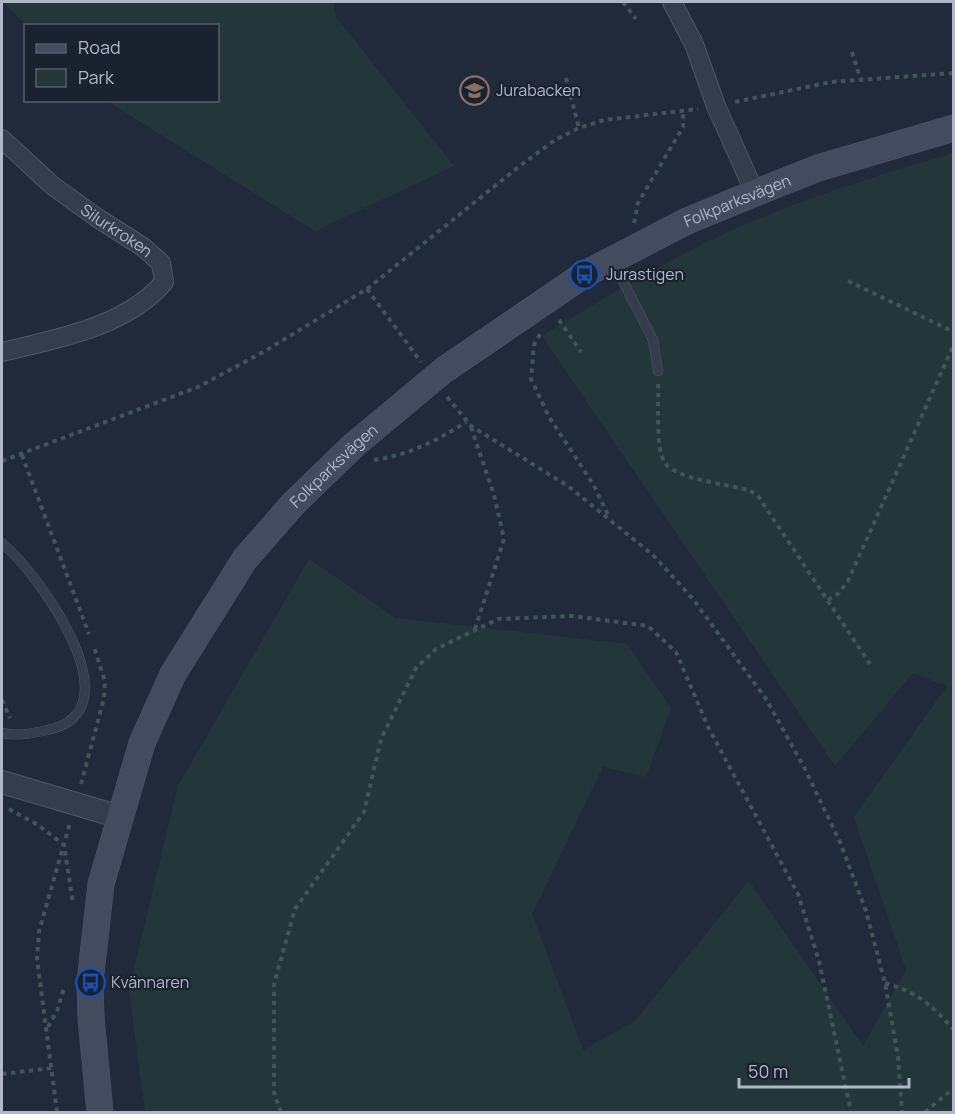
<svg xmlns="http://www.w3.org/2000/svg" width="955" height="1114" font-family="Manrope,sans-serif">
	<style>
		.green { fill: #23373b }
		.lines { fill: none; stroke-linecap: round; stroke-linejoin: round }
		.service-casing { stroke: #505765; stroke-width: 10 }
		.minor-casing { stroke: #505765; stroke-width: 20 }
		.tertiary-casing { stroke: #505765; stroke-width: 24 }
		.secondary-casing { stroke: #505765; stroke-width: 27 }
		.path { stroke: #415459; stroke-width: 4; stroke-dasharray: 4.5 4.5; stroke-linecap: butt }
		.service { stroke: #353c4b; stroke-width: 9 }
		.minor { stroke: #353c4b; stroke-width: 18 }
		.tertiary { stroke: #353c4b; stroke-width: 22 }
		.secondary { stroke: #434b5e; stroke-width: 26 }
		.labels { text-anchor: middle; stroke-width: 4.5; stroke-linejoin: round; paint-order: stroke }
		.poi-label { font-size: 16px; fill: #b0b7c7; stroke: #1a222f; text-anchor: start }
		.street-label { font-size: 16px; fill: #b0b7c7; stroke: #1a222f }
	</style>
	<rect width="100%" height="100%" fill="#212a3a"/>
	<path class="green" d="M4 2H334L336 17 454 166 315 231 107 101 218 100V26L26 25Z
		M953 153V1112H145L129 989 178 786 309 559 396 618 627 644 671 708 646 777 603 767 532 914 583 1050 635 1021 749 881 863 1046 906 970 854 817 947 686 913 673 835 766 542 336C592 306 641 276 693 249 775 207 865 179 953 153Z"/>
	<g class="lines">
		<defs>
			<path id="service" d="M613 262 653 340 658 371
				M2 543C39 574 139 712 47 730 30 734 18 736 2 733"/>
			<g id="minor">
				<path d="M672 2 694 44 716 106 755 193"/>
				<path id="s1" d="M2 139 53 186 96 217 143 247 161 263 164 282C126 327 56 339 2 352"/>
			</g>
			<path id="tertiary" d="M2 782 120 817"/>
			<g id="secondary">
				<path id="s2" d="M100 1112 91 1018 90 982 101 884 142 743 173 674 245 559 293 504 354 445 444 370 585 274 687 221 755 193 818 168 954 128"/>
			</g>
		</defs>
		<use href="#service" class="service-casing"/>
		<use href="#minor" class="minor-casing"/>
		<use href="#tertiary" class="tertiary-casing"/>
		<use href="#secondary" class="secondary-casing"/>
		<path class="path" d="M623 2 636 19
			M852 52 861 81
			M566 78 579 128
			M735 102 831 82 954 73
			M634 223 638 203 683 127V111
			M848 281 954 332
			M367 289 421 362
			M559 320 581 352
			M540 334 534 345 531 379 549 417 593 484 609 517
			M658 384C659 402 655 449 665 463 676 479 729 485 749 490L758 496 870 664
			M447 397 471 426 568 486 653 555 693 599 766 699 805 769 840 842 866 911 885 983 898 1057 902 1112
			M471 427 494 495 504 539 475 629
			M22 455 89 634
			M374 460C408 455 437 441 466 422
			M2 461 198 387 265 351 367 289 521 165 555 140 579 128 604 120 698 109
			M828 600 839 593 848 581 954 344
			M2 700 10 718
			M81 784 104 698 105 682 94 647
			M9 809 38 825 64 845 73 903
			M885 983C919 993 930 1004 954 1030
			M48 1027 57 1011 64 988
			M2 1074 52 1068
			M57 1112 37 959 39 931 70 823
			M281 1112 274 1093V984L295 909 364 812 381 739 416 668 436 649 498 619 572 616 648 626 676 652 708 727 798 894 819 961 851 1112
			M925 1112 954 1088"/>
		<use href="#service" class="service"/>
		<use href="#minor" class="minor"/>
		<use href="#tertiary" class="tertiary"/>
		<use href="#secondary" class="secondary"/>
	</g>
	<defs>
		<symbol id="school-ring" viewBox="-11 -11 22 22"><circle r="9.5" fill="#1a222f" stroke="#8d6e63" stroke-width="1.5"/><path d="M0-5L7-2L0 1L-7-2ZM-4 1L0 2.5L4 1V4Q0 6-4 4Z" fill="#8d6e63"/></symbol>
		<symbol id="bus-ring" viewBox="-11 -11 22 22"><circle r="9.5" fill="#1a222f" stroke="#1a4fb4" stroke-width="1.5"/><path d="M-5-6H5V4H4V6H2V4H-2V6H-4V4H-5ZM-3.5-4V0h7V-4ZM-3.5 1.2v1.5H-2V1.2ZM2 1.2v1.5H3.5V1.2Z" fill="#1a4fb4"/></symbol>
	</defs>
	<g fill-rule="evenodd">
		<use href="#school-ring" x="458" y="74" width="33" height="33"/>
		<use href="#bus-ring" x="568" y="258" width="33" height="33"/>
		<use href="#bus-ring" x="74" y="966" width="33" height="33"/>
	</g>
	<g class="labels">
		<g class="poi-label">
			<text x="496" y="96">Jurabacken</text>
			<text x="606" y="280">Jurastigen</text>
			<text x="111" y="988">Kvännaren</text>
		</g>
		<g class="street-label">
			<text dy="6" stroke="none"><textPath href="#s2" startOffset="1202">Folkparksvägen</textPath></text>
			<text dy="6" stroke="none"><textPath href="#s1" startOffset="147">Silurkroken</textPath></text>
			<text dy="6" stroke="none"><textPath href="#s2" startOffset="716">Folkparksvägen</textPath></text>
		</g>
	</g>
	<rect width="955" height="1114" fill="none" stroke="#b0b7c7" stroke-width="6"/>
	<rect x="24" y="24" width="195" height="78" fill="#1a222f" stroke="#565e6c" stroke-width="1.5"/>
	<rect x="36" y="44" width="30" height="9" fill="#434b5e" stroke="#565e6c" stroke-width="1.5"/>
	<text x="78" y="54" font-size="18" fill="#b0b7c7">Road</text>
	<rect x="36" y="69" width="30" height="18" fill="#23373b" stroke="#565e6c" stroke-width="1.5"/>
	<text x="78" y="84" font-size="18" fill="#b0b7c7">Park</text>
	<path d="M739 1078v9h170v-9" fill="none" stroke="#b0b7c7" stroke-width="3"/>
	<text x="748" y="1078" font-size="18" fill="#b0b7c7" stroke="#1a222f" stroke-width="4.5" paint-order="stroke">50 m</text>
</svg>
